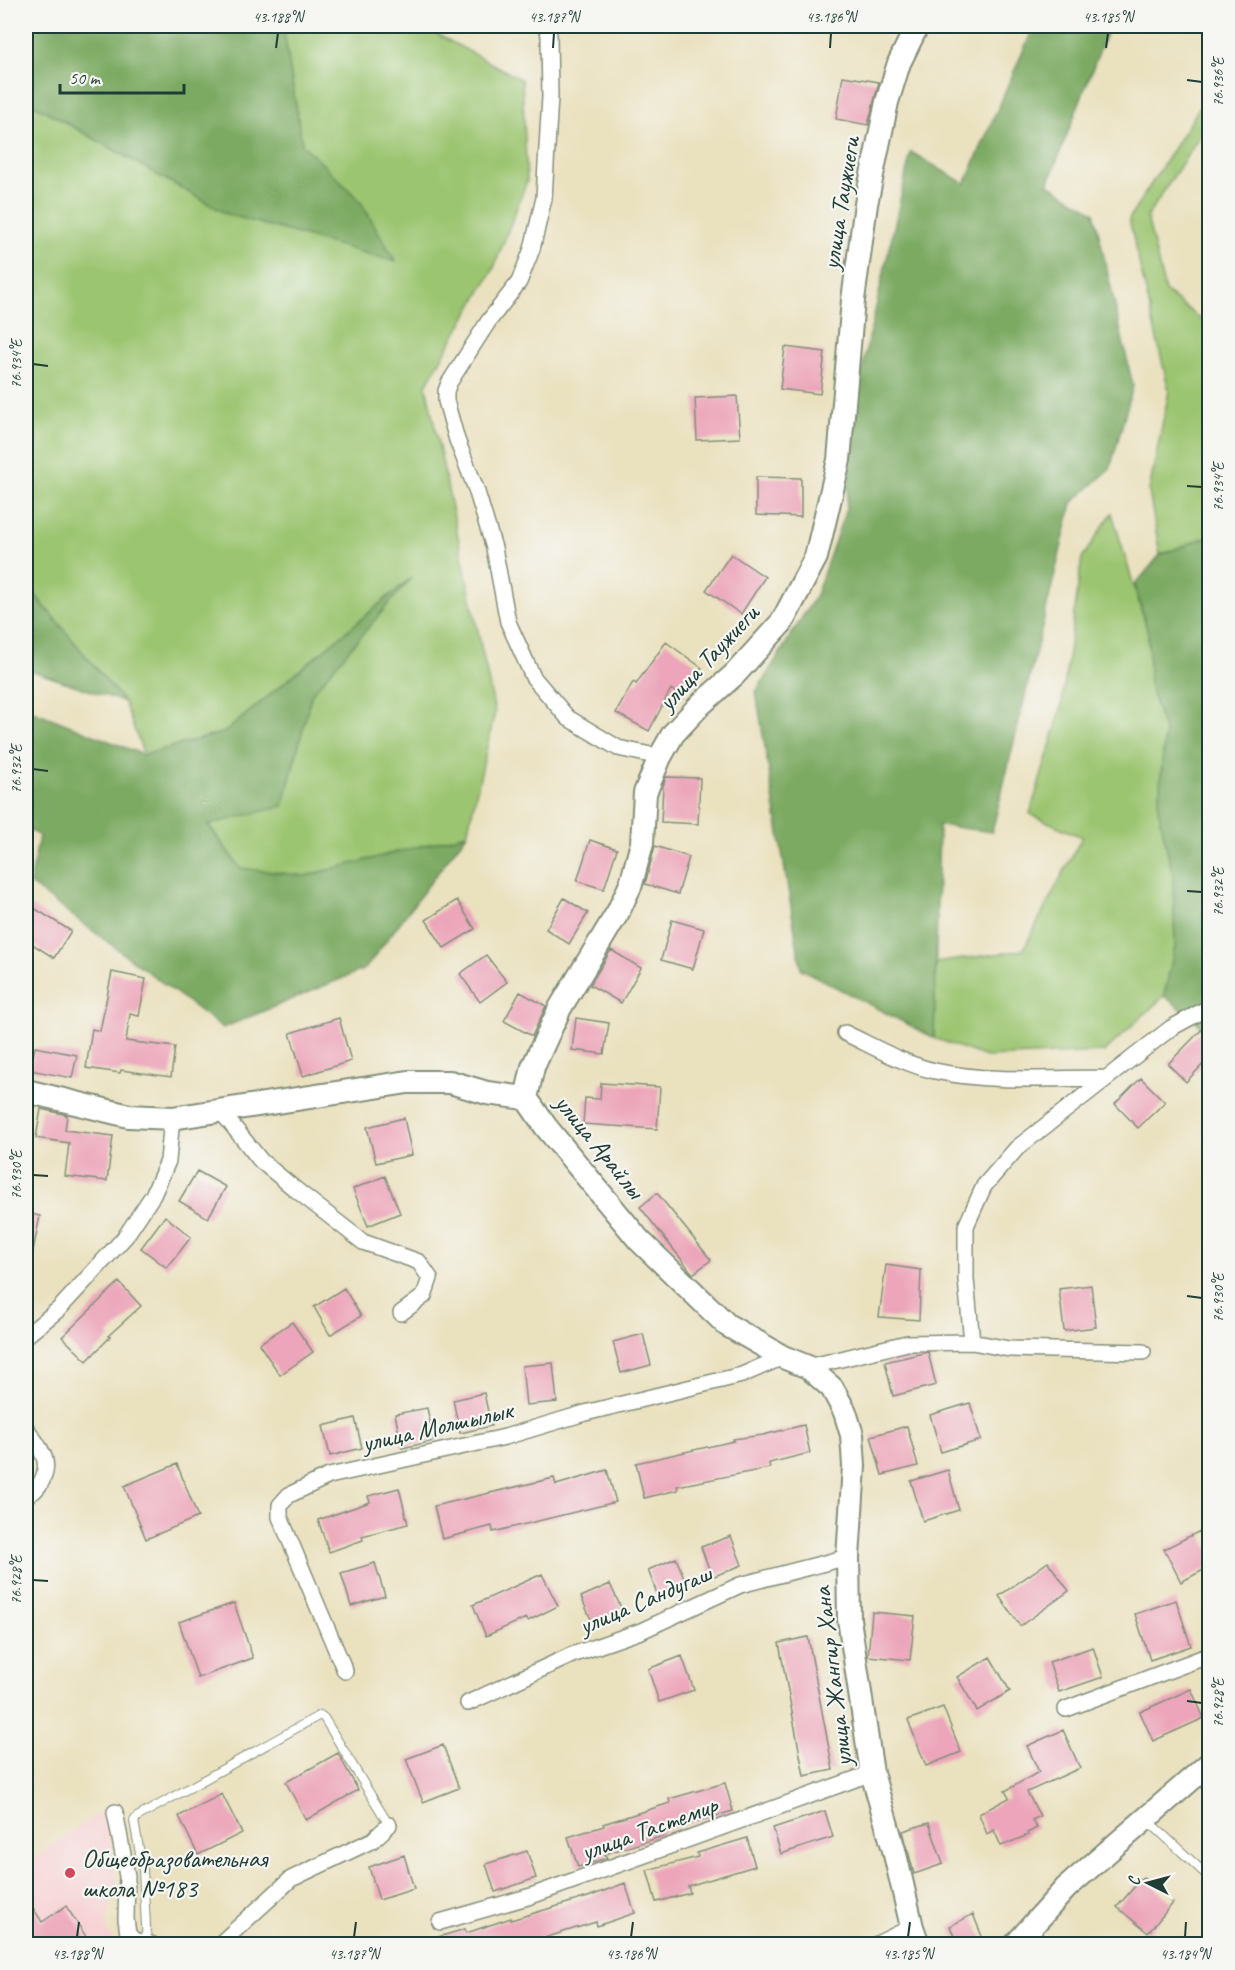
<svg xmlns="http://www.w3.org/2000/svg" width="1235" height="1970" font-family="Caveat,sans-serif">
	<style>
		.built { fill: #f7cfd3 }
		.green { fill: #9cc571; stroke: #5e8152; stroke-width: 1.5 }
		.forest { fill: #7daa63; stroke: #4e744c; stroke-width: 1.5 }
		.building { fill: #eca5ba }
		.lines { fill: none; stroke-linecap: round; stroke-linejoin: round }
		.lane-casing { stroke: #848f7a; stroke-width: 10 }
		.street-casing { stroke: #848f7a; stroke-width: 18 }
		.secondary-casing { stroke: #848f7a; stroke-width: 26 }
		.lane { stroke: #fff; stroke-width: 8 }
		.street { stroke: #fff; stroke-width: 15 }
		.secondary { stroke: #fff; stroke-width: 22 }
		.ticks { fill: none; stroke: #1f3d34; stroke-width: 2 }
		.poi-dot { fill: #d1495b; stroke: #f6f6f2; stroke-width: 2 }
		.labels { text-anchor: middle; stroke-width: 4.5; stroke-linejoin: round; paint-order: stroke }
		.street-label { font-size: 26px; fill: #1f3d34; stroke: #f6f6f2 }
		.poi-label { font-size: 26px; fill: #1f3d34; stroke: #f6f6f2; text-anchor: start }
		.neatline { fill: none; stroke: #1f3d34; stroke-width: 2 }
		.ticks-label { font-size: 15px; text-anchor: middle; fill: #1f3d34 }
	</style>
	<rect width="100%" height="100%" fill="#f6f6f2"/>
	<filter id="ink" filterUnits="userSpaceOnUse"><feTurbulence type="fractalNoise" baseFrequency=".0167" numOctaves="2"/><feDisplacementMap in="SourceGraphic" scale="12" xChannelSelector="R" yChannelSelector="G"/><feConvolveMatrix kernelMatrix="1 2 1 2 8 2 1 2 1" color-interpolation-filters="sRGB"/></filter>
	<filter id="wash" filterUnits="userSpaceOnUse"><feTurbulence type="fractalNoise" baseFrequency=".008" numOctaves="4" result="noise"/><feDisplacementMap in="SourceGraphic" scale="24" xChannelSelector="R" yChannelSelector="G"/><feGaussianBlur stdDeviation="1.35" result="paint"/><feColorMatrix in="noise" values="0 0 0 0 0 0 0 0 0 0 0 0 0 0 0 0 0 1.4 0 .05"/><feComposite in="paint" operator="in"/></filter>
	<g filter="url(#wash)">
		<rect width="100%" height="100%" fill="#eae1bf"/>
		<path class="built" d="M105 1809 117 1883 105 1927 117 1944H26V1864Z"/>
		<path class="green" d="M283 26H422L522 80 527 181 493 270 426 385 495 712 467 834 305 876 240 868 208 824 283 806 312 693 407 581 225 732 144 755 124 702 26 584V100L227 214 395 261 360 201 302 144Z
			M1209 92V122L1147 217 1165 291 1203 321 1210 320 1209 538H1204L1160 555 1149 491 1169 391 1129 219Z
			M1112 513 1148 633 1150 687 1165 733 1158 808 1173 876 1175 947 1164 996 1104 1052 986 1057 934 1038 936 963 1023 950 1082 837 1030 814 1061 709 1082 558Z"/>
		<path class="forest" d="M26 26H283L302 144 360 201 396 262 227 214 26 100Z
			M1034 26H1109L1048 184 1094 212 1133 386 1110 469 1072 503 992 832 939 825 934 1038 801 969 756 692 816 595 846 509 859 382 911 152 965 184Z
			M1204 538H1209V1037L1193 1018 1164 996 1175 947 1173 876 1158 808 1165 733 1150 687 1148 633 1135 585 1160 555Z
			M411 578 312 693 283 806 208 825 240 868 305 876 467 834 365 969 223 1028 30 884 39 836 26 827V708L144 755 225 732Z
			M26 584 124 702 26 669Z"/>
		<g id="blocks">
			<path class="building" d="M843 76 879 82 868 125 836 119Z
				M785 347 825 352 820 394 780 389Z
				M737 396 740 438 697 440 695 398Z
				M756 477 801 478V517L756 515Z
				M731 554 765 577 741 614 706 590Z
				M666 642 702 668 682 697 671 689 649 731 616 713 633 682 636 684Z
				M666 777 700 778 698 824 661 822 663 786Z
				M590 840 617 849 604 889 577 881Z
				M655 846 689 857 678 894 645 884Z
				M564 898 588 913 569 944 546 929Z
				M457 900 475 929 444 948 426 920Z
				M26 903 71 931 54 958 26 940Z
				M672 920 704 929 693 969 661 960Z
				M611 950 641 968 621 1003 590 985Z
				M486 955 507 982 480 1002 460 974Z
				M112 972 146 979 139 1016 130 1014 126 1041 175 1047 171 1077 121 1070 120 1073 86 1068 92 1029 100 1031Z
				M520 992 546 1006 532 1036 504 1021Z
				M339 1018 351 1061 303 1076 290 1033Z
				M576 1018 609 1023 604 1054 572 1050Z
				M1209 1022V1058L1186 1082 1168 1064Z
				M35 1047 77 1055 72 1078 30 1070Z
				M1141 1078 1165 1102 1138 1128 1115 1104Z
				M601 1083 660 1087 657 1129 583 1124 585 1098 600 1099Z
				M41 1109 67 1115 65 1130 113 1136 107 1181 65 1176 69 1143 36 1138Z
				M404 1118 412 1155 376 1163 367 1127Z
				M197 1171 226 1187 208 1218 179 1201Z
				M385 1176 400 1213 368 1226 353 1189Z
				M657 1193 711 1260 693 1274 640 1207Z
				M26 1213 40 1216 32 1256 26 1255Z
				M165 1216 191 1237 167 1268 141 1248Z
				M886 1265 921 1270 919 1320 879 1317Z
				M119 1282 141 1306 108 1336 110 1337 87 1361 62 1337Z
				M1091 1285 1096 1327 1064 1331 1059 1289Z
				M344 1288 361 1316 330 1335 314 1307Z
				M292 1322 313 1352 280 1375 259 1344Z
				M643 1334 651 1365 621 1373 613 1342Z
				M928 1352 936 1385 893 1396 885 1362Z
				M553 1363 557 1402 526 1405 522 1366Z
				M484 1393 491 1426 460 1433 453 1400Z
				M970 1403 981 1440 941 1452 930 1415Z
				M427 1408 434 1441 402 1448 395 1414Z
				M355 1418 362 1448 330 1456 323 1426Z
				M804 1425 810 1453 769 1463 770 1468 677 1486 678 1490 644 1498 636 1463 734 1441 733 1439 763 1435Z
				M907 1426 918 1466 882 1475 871 1436Z
				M177 1464 198 1517 146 1539 124 1486Z
				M607 1470 616 1502 493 1532 492 1526 442 1539 434 1506 554 1478 556 1485Z
				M948 1470 959 1510 923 1521 911 1481Z
				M399 1488 408 1524 362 1536 363 1540 329 1552 318 1520 370 1502 368 1496Z
				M1200 1531 1209 1550V1567L1181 1582 1164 1549Z
				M731 1536 742 1565 712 1577 701 1547Z
				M676 1558 688 1587 659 1599 648 1570Z
				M1048 1562 1069 1591 1020 1626 999 1596Z
				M375 1563 385 1596 351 1606 341 1573Z
				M542 1574 558 1606 528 1621 526 1618 486 1636 473 1605Z
				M610 1584 623 1612 594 1626 581 1597Z
				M1176 1600 1191 1646 1150 1660 1135 1614Z
				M234 1603 253 1658 198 1678 179 1622Z
				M872 1612 915 1616 910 1660 868 1656Z
				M808 1637 833 1770 804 1776 779 1643Z
				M1093 1647 1103 1677 1059 1692 1049 1662Z
				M682 1656 694 1690 659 1702 648 1669Z
				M990 1657 1010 1691 977 1711 957 1677Z
				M1191 1689 1204 1718 1153 1741 1140 1712Z
				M943 1707 961 1752 926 1766 908 1720Z
				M1063 1730 1080 1768 1027 1792 1040 1816 1032 1820 1037 1828 1027 1833 1028 1835 1001 1846 994 1830 987 1834 979 1814 1009 1798 1005 1791 1039 1772 1027 1746Z
				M443 1745 459 1788 423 1802 406 1759Z
				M338 1753 358 1790 306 1820 286 1782Z
				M725 1783 733 1811 663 1831 664 1836 605 1854 607 1858 578 1867 568 1837 604 1826 603 1824 670 1803 669 1799Z
				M222 1794 242 1833 198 1855 179 1816Z
				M825 1811 833 1837 781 1854 773 1828Z
				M929 1823 943 1864 914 1874 903 1831Z
				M747 1838 755 1866 688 1886 690 1893 656 1902 647 1870 698 1857 697 1853Z
				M527 1851 536 1878 495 1892 486 1864Z
				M404 1855 414 1889 379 1900 369 1867Z
				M1143 1877 1173 1903 1148 1933 1117 1907Z
				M625 1883 635 1913 597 1926 596 1922 525 1944H426L425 1941 465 1929 466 1933 511 1918V1920L588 1897Z
				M26 1897 42 1922 66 1906 91 1944H26Z
				M973 1914 985 1944H957L950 1926Z"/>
		</g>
	</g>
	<g filter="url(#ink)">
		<use href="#blocks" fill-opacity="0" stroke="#848f7a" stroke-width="1.5"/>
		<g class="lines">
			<defs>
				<path id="lane" d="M1146 1819 1210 1878
					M147 1944 143 1870 134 1821 137 1817 320 1715 324 1718 389 1825"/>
				<path id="street" d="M547 26 549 36 550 97 544 198 532 249 519 282 488 322 449 383 446 391V401L457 440 476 489 494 548 508 622 533 677 568 718 618 748 660 757
					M26 990V998
					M845 1033C873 1046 903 1064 935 1071 990 1083 1049 1078 1106 1078
					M220 1110 261 1161 295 1189 363 1242 419 1262 430 1278 424 1296 401 1313
					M26 1336 59 1309 125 1237 153 1195 168 1161 172 1118
					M972 1342 966 1280V1226L984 1186 1017 1148 1171 1028 1206 1009 1210 1010
					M808 1367 907 1343 972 1342 1009 1349 1143 1352
					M26 1428C39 1447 54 1461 40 1484 35 1491 33 1493 26 1495
					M345 1671 280 1517V1505L289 1495 329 1476 505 1437 585 1413 742 1375 783 1357
					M468 1703 572 1655 641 1631 740 1585 848 1557
					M1066 1709 1210 1655
					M115 1812 127 1876 126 1919 128 1934 134 1940 151 1944
					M440 1922 531 1896 872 1773
					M220 1944 291 1879 373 1840 389 1825
					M877 1944 912 1927"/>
				<path id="secondary" d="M26 1091 129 1116 172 1118 408 1082H450L487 1093 526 1098 546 1127 639 1240 727 1325 783 1357 808 1367 832 1388 845 1412 852 1435 854 1466 848 1557 849 1619 872 1773 894 1850 912 1927 918 1944
					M526 1098 533 1067 560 1008 618 912 631 884 642 843 645 793 660 757 673 734 700 705 735 674 782 622 816 557 839 460 853 300 866 204 887 102 899 63 917 26
					M1016 1944 1066 1888 1210 1763"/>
			</defs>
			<use href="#lane" class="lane-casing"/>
			<use href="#street" class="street-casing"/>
			<use href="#secondary" class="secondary-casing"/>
			<use href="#lane" class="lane"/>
			<use href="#street" class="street"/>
			<use href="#secondary" class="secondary"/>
		</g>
	</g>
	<path class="ticks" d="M276 48 278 33M553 48 554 33M830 48 831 33M1106 48 1108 33M1187 80 1202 82M33 364 48 366M1187 486 1202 487M33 769 48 771M1187 891 1202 892M33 1175 48 1176M1187 1296 1202 1298M33 1580 48 1581M1187 1701 1202 1703M77 1937 79 1922M354 1937 356 1922M631 1937 633 1922M908 1937 910 1922M1185 1937 1186 1922"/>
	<circle class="poi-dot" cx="70" cy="1873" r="6"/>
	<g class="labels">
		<g class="street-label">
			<text transform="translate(840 203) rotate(-81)" y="9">улица Таужиеги</text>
			<text transform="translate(708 657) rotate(-47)" y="9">улица Таужиеги</text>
			<text transform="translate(600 1146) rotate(51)" y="9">улица Арайлы</text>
			<text transform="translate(437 1426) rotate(-13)" y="9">улица Молшылык</text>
			<text transform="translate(645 1599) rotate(-23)" y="9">улица Сандугаш</text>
			<text transform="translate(832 1677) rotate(-97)" y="9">улица Жангир Хана</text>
			<text transform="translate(649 1828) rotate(-20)" y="9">улица Тастемир</text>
		</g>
		<g class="poi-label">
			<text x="82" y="1867">Общеобразовательная<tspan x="82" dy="30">школа №183</tspan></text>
		</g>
	</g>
	<rect width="1235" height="1970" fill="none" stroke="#f6f6f2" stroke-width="66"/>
	<g transform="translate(1148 1883) rotate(276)" stroke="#f6f6f2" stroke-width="4.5" paint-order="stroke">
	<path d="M0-4.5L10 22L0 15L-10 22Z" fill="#1f3d34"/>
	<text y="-9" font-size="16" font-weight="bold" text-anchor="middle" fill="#1f3d34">С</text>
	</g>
	<path d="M60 84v9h124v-9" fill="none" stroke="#1f3d34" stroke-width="3"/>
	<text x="69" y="84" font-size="18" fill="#1f3d34" stroke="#f6f6f2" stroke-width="4.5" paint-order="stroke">50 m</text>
	<rect x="33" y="33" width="1169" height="1904" class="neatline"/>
	<g class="ticks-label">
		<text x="278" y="22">43.188°N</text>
		<text x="554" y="22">43.187°N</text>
		<text x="831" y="22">43.186°N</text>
		<text x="1108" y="22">43.185°N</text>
		<text transform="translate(1218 82) rotate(-90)" y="5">76.936°E</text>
		<text transform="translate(16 364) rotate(-90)" y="5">76.934°E</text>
		<text transform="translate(1218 487) rotate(-90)" y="5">76.934°E</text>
		<text transform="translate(16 769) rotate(-90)" y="5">76.932°E</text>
		<text transform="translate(1218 892) rotate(-90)" y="5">76.932°E</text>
		<text transform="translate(16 1175) rotate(-90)" y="5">76.930°E</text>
		<text transform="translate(1218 1298) rotate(-90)" y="5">76.930°E</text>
		<text transform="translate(16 1580) rotate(-90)" y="5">76.928°E</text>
		<text transform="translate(1218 1703) rotate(-90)" y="5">76.928°E</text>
		<text x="77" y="1959">43.188°N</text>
		<text x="354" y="1959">43.187°N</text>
		<text x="631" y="1959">43.186°N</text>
		<text x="908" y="1959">43.185°N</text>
		<text x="1185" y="1959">43.184°N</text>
	</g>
</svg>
